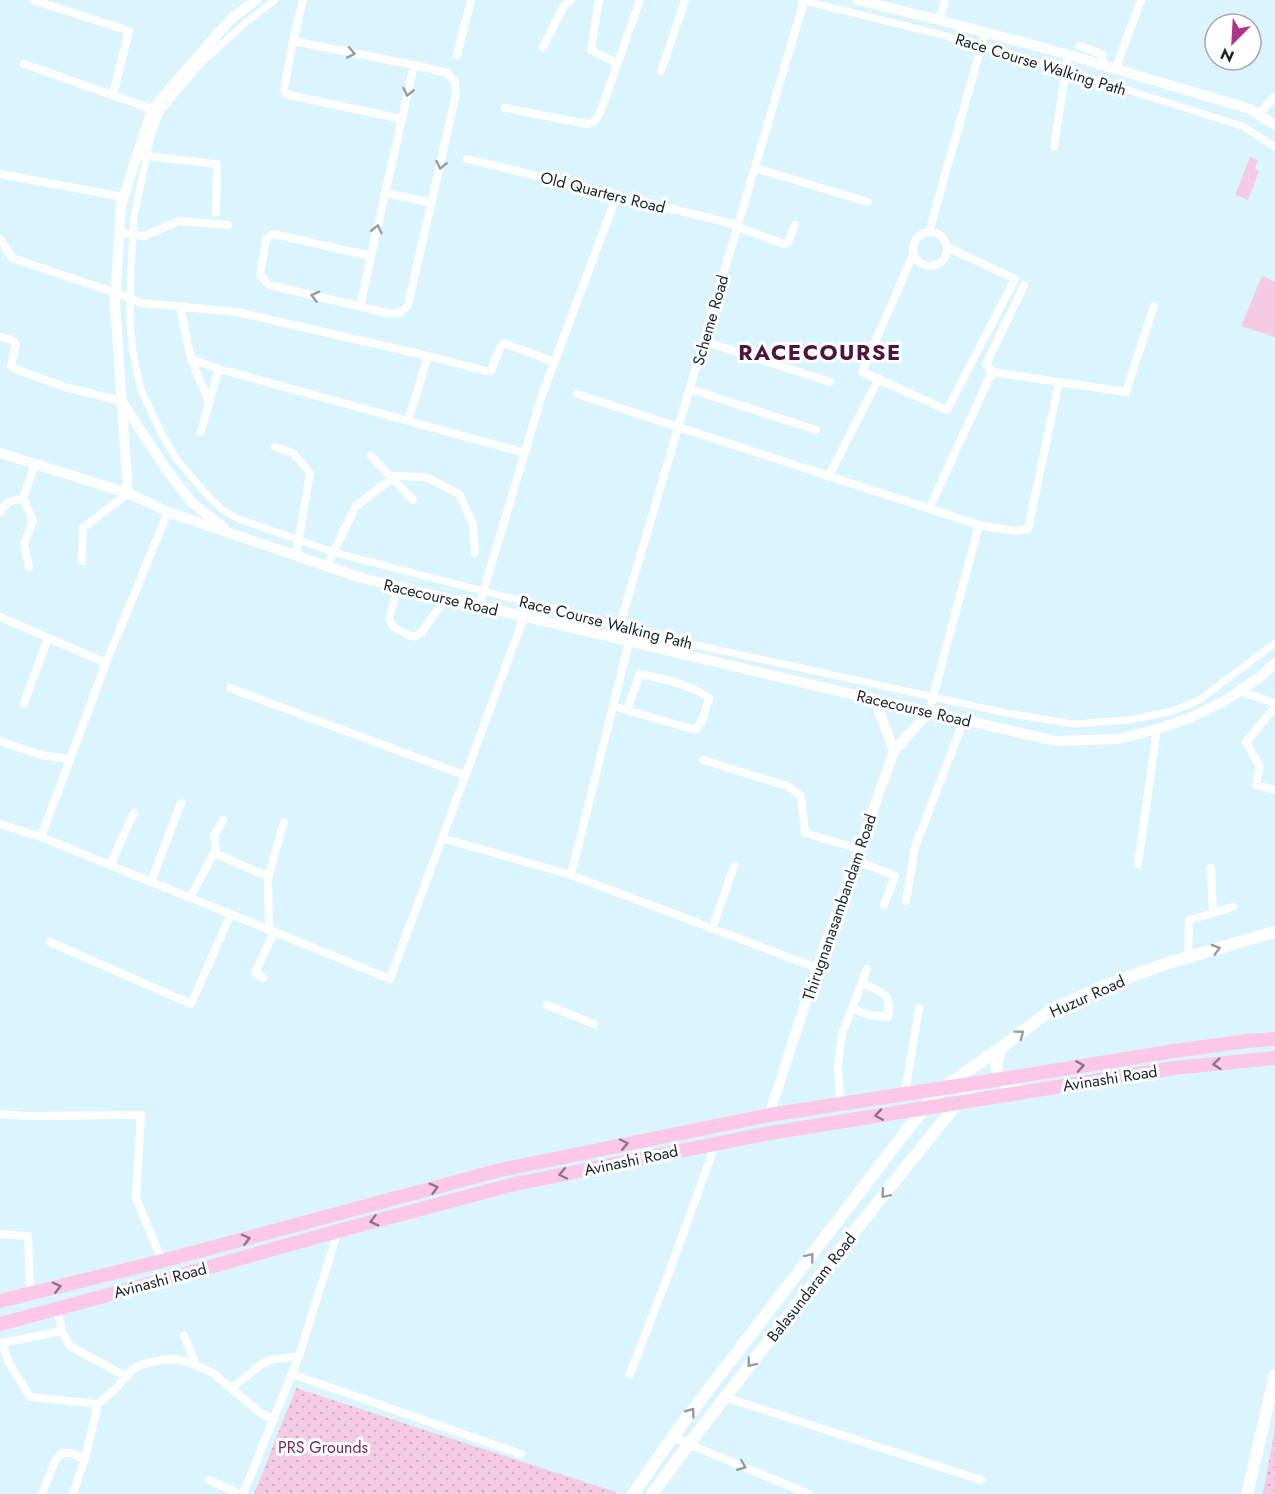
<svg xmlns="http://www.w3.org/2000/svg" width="1275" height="1494" font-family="Jost,sans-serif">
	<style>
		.green { fill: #f4cbe2 }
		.park { fill: url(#park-dots) }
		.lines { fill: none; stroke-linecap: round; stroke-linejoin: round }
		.pedestrian { stroke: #fff; stroke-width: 7 }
		.minor { stroke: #fff; stroke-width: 8 }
		.tertiary { stroke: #fff; stroke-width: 10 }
		.secondary { stroke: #fff; stroke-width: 12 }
		.primary { stroke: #fdc8e8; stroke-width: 14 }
		.oneway { stroke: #979c9e }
		.oneway2 { stroke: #8a7688 }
		.labels { text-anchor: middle; stroke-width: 6; stroke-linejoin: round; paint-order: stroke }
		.street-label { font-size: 16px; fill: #172428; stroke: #fff }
		.park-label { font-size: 16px; fill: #73295a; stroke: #fff }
		.district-label { font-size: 22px; font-weight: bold; letter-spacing: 1.5px; fill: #4e143c; stroke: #fff }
	</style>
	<defs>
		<pattern id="park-dots" width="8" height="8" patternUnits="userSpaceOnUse" patternTransform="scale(1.5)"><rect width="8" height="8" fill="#f4cbe2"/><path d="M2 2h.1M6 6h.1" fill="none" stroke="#d0aec2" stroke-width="1.8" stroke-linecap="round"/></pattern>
	</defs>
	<rect width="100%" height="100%" fill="#dbf5ff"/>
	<path class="green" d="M1250 157 1258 160 1255 169 1259 171 1248 200 1235 195Z
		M1262 276 1275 282V337L1241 326Z"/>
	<path class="park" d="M296 1388 616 1492 615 1494H254Z
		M1275 1428V1494H1263Z"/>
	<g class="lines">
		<path class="pedestrian" d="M275 0 244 24 199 65 162 109 156 122 150 140 134 216 131 269 130 322 133 352 141 390 162 434 177 460 210 498 224 511 239 519 336 553 669 639 1006 713 1074 724 1129 720 1173 711 1199 700 1275 643
			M801 0 935 33 1055 67 1242 126 1275 147"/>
		<path class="minor" d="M33 0 129 31 113 95
			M303 0 293 41 284 89 285 93 289 95 402 119
			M599 0 591 50 617 63
			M939 20 945 0
			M293 41 414 65 447 73 455 82 456 94 408 305 400 313H387L269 285 260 275 266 239 273 234 371 256
			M1079 46 1102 54 1101 66
			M543 47 563 7 571 0
			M457 55 471 0
			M24 64 152 109
			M1115 70 1141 0
			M661 71 685 0
			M505 108 587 124C595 122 598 118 601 110L640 0
			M1258 114 1275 97
			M1054 147 1068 55
			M137 155 217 164 216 213
			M467 159 738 225
			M755 168 868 202
			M0 174 123 197
			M385 193 432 203
			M737 227 784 244 788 242 795 225
			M913 249a17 17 0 1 1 34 0a17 17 0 1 1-34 0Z
			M929 232 985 33
			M119 233 144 236 179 221 228 225
			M0 239 12 258 116 293 142 303 237 312 428 356 486 371H491L500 347 504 343 554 362
			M913 255 862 372 947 410 1015 279 947 247
			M1024 285 986 364 992 372 1126 392 1154 306
			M180 307 191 359 209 402
			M360 307 371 256 414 65
			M0 337 12 340 16 344 11 366 15 369 65 387 122 401
			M704 341 830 382
			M191 359 219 369 525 453
			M690 389 816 430
			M577 394 979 525 929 712
			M408 421 428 356
			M201 431 219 369
			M275 447 293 453 310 473 296 555
			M371 456 413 500
			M828 477 879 378
			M23 498 35 464
			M929 509 992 372
			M0 512 8 502 23 498 33 520 24 544 29 567
			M979 525 1014 531 1028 529 1059 382
			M82 561 83 528 128 493
			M327 566 356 506 395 476 426 477 459 494 473 524 475 553
			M398 587 389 619 393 627 413 637 421 633 446 598
			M479 606 542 395 617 195
			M0 617 106 663
			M616 638 804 1
			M230 688 464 775
			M1239 691 1275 703
			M24 703 48 638
			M613 706 695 730 702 721 709 698C690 684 663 679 640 674L627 710
			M1275 707 1246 742 1260 767 1256 785 1275 790
			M0 741 41 755 70 759
			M703 760 787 786 801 796 805 833 859 849
			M0 824 41 837 390 979 524 617
			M41 837 106 663 168 512
			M442 838 571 875 817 968
			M214 853 269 877
			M855 860 895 876 884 905
			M1138 864 1157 729
			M110 865 134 813
			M1211 868 1213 913
			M571 875 629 642
			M151 882 181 803
			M190 898 216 849 214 836 223 820
			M906 901 915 847 964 720
			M712 929 734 866
			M269 930 268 878 284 822
			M50 942 191 1004 231 914
			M1188 957 1189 920 1233 907
			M263 978 255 973 274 932
			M547 1005 594 1024
			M852 1009 870 1015 888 1017C892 992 882 993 862 983
			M905 1093 919 1009
			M840 1104 838 1065 842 1034 867 969
			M0 1114 28 1116 141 1115 136 1198 162 1261
			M0 1234 28 1236 30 1294
			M57 1309 62 1331 70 1346 125 1376
			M62 1331 2 1343 9 1363 30 1397 98 1404
			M184 1336 196 1365
			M292 1374 521 1454
			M630 1374 670 1270 716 1143
			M232 1388 259 1366 270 1360 299 1356
			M724 1397 981 1480
			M673 1436 688 1444 809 1494
			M209 1480 240 1494
			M42 1494 55 1461 62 1453H71L85 1459
			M73 1494 85 1459 98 1404 116 1388 132 1370 140 1365 160 1360 177 1359 191 1363 213 1373 259 1412 273 1420
			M243 1494 299 1356 338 1231"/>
		<path class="tertiary" d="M857 0 939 20 1059 52 1250 109 1275 125
			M124 405 164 466 192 503 223 527
			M0 453 128 493 168 512 362 578 872 699 1056 741 1118 739 1154 730 1190 718 1226 700 1260 677 1275 663
			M128 493 115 304 121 205 152 109 231 19 256 0
			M894 751 929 712
			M769 1115 817 968 894 751 875 700"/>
		<path class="secondary" d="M1002 1047C1000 1052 998 1057 997 1062 994 1079 1011 1088 1025 1092
			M633 1494 676 1432 924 1108 943 1088 1002 1047 1051 1010 1099 988 1168 963 1275 932
			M652 1494C693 1437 736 1383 779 1328 843 1245 908 1164 974 1083
			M1247 1494 1275 1375"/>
		<path class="primary" d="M0 1301 162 1261 500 1170 769 1115 1002 1079 1174 1051 1247 1041 1275 1039
			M0 1324 160 1281 338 1231 515 1184 770 1133 1174 1068 1275 1058"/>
	</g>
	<defs><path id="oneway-chevron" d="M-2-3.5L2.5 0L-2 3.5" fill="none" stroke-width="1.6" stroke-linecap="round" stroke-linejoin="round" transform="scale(1.5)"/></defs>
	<g class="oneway">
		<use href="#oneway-chevron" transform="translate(351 53) rotate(11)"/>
		<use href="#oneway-chevron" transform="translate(408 92) rotate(103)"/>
		<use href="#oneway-chevron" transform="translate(441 165) rotate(102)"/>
		<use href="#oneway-chevron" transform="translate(377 229) rotate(-77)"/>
		<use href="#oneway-chevron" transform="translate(315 296) rotate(-166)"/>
		<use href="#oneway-chevron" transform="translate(1216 949) rotate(-16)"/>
		<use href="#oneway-chevron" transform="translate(1020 1034) rotate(-37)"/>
		<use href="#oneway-chevron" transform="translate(885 1194) rotate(131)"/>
		<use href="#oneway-chevron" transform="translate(810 1257) rotate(-52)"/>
		<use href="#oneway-chevron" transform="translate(751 1363) rotate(128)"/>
		<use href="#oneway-chevron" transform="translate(691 1412) rotate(-53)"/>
		<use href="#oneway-chevron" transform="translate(742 1466) rotate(22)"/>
	</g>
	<g class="oneway2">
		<use href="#oneway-chevron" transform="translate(1217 1064) rotate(174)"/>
		<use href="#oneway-chevron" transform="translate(1080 1066) rotate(-9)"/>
		<use href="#oneway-chevron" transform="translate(879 1115) rotate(171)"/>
		<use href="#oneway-chevron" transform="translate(624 1144) rotate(-12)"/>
		<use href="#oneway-chevron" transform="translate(563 1174) rotate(168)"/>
		<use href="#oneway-chevron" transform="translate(434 1188) rotate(-15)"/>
		<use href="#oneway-chevron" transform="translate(374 1221) rotate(165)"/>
		<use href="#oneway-chevron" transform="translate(246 1239) rotate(-15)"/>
		<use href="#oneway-chevron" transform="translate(57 1287) rotate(-14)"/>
	</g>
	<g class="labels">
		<g class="street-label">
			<text transform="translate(1041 64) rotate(17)" y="6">Race Course Walking Path</text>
			<text transform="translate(603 192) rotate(14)" y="6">Old Quarters Road</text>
			<text transform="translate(710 320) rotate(-74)" y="6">Scheme Road</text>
			<text transform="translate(441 597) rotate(13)" y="6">Racecourse Road</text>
			<text transform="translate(606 622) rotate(14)" y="6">Race Course Walking Path</text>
			<text transform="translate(914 708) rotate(13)" y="6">Racecourse Road</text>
			<text transform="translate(839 907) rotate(-71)" y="6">Thirugnanasambandam Road</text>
			<text transform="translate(1087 996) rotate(-24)" y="6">Huzur Road</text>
			<text transform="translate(1110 1078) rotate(-9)" y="6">Avinashi Road</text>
			<text transform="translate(631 1160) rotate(-12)" y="6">Avinashi Road</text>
			<text transform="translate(160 1280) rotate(-15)" y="6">Avinashi Road</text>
			<text transform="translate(811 1287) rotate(-52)" y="6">Balasundaram Road</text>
		</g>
		<g class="park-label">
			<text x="323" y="1453">PRS Grounds</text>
		</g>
		<g class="district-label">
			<text x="820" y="360">RACECOURSE</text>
		</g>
	</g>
	<g transform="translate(1233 42) rotate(204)"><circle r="28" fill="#ffffff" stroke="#a2a7a9" stroke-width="1.5"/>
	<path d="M0-4.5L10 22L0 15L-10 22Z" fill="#ad3386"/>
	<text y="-9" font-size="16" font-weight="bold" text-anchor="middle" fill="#172428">N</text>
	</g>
</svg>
